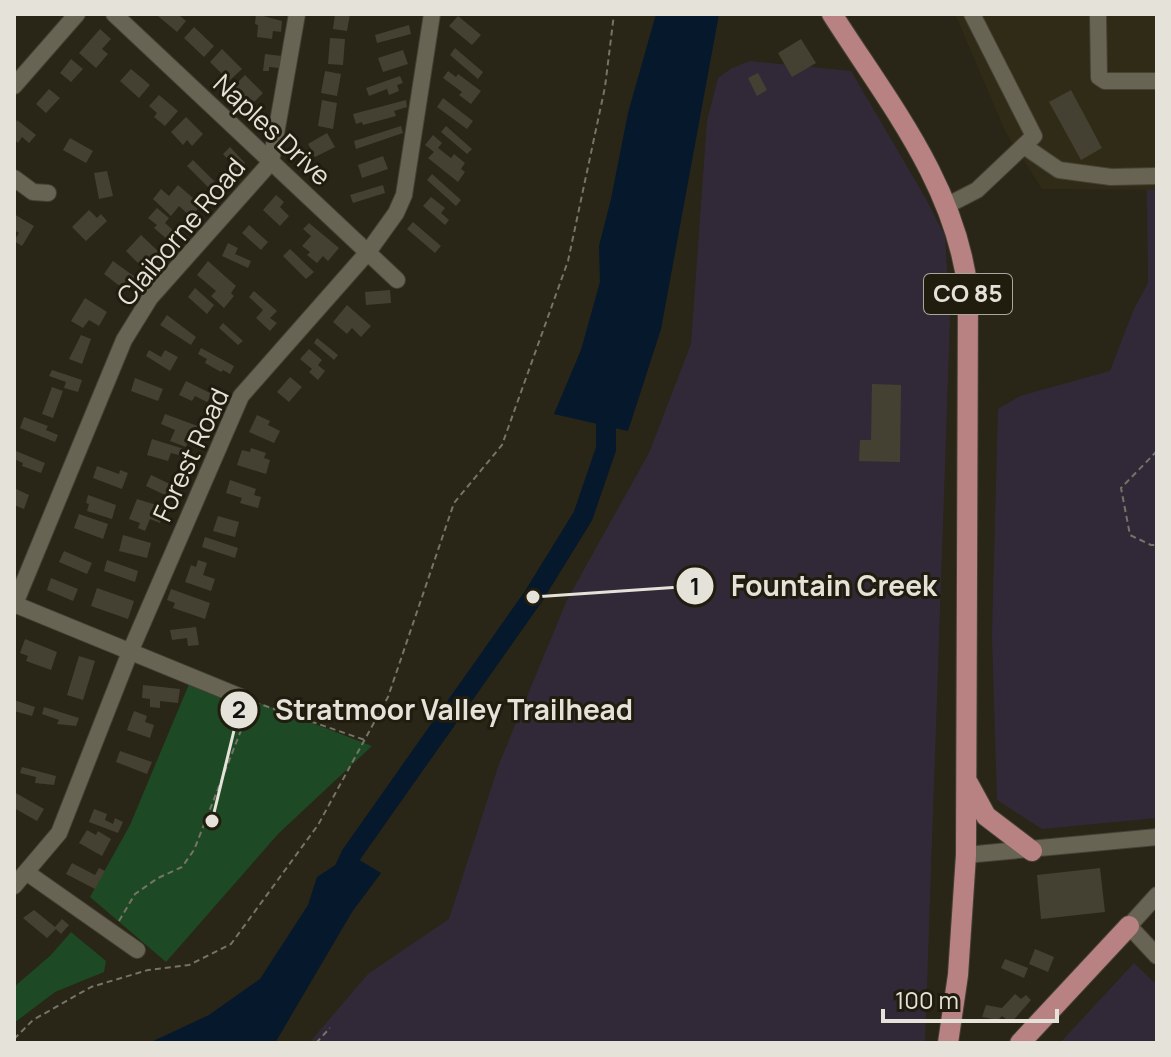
<svg xmlns="http://www.w3.org/2000/svg" width="1171" height="1057" font-family="Manrope,sans-serif">
	<style>
		.built { fill: #302b16 }
		.industrial { fill: #322938 }
		.green { fill: #1d4a25 }
		.water { fill: #05182c }
		.lines { fill: none; stroke-linecap: round; stroke-linejoin: round }
		.river { stroke: #05182c; stroke-width: 20 }
		.building { fill: #454132 }
		.minor-casing { stroke: #454136; stroke-width: 18 }
		.major-casing { stroke: #454136; stroke-width: 22 }
		.path { stroke: #767367; stroke-width: 2; stroke-dasharray: 6 4; stroke-linecap: butt }
		.minor { stroke: #686454; stroke-width: 16 }
		.major { stroke: #b88283; stroke-width: 20 }
		.labels { text-anchor: middle; stroke-width: 6; stroke-linejoin: round; paint-order: stroke }
		.shield { fill: #201c0e; stroke: #aaa79c; stroke-width: 2 }
		.shield-label { font-size: 24px; font-weight: bold; fill: #e5e3d9 }
		.street-label { font-size: 26px; fill: #e5e3d9; stroke: #201c0e }
		.leader { fill: none; stroke: #e5e3d9; stroke-width: 3 }
		.callout-dot { fill: #e5e3d9; stroke: #201c0e; stroke-width: 3 }
		.mark-label { font-size: 24px; text-anchor: middle; font-weight: bold; fill: #111 }
		.callout-label { font-size: 28px; text-anchor: middle; font-weight: bold; fill: #e5e3d9; stroke: #201c0e; stroke-width: 6; stroke-linejoin: round; paint-order: stroke }
	</style>
	<rect width="100%" height="100%" fill="#292517"/>
	<path class="built" d="M955 14H1157V190L1042 189 1005 131Z"/>
	<path class="industrial" d="M750 61 851 71 925 197 945 236 950 320 925 1043H309L368 974 449 919 499 764 567 600 649 453 691 344 707 121 718 78 732 68Z
		M1147 190H1157V818L1042 829 997 800 992 635 998 409 1020 396 1110 371 1133 311 1148 283Z
		M1134 963 1157 985V1043H1060Z"/>
	<path class="green" d="M192 677 372 746 278 834 166 962 90 897 130 825Z
		M71 932 106 961 104 972 55 992 14 1023V987L51 955Z"/>
	<path class="water" d="M656 14H719L661 329 628 431 554 414 581 350 600 282 599 246 611 199 628 113Z
		M351 855 381 873 352 912 275 1043H149L209 1015 260 979 308 905 317 877Z"/>
	<g class="lines">
		<path class="river" d="M341 877 351 855 533 597 583 516 606 449V400"/>
	</g>
	<path class="building" d="M160 14H178L186 21 177 32 158 16Z
		M256 14 282 21 281 32 273 31 272 39 257 37 258 25 255 24Z
		M335 14H350L347 31 333 29Z
		M458 16 481 35 472 45 449 26Z
		M409 25 411 34 377 43 375 35Z
		M194 27 214 46 204 57 184 38Z
		M100 29 111 39 102 49 108 54 96 68 79 53Z
		M330 38 345 39 343 65 328 64Z
		M801 39 816 63 792 77 778 53Z
		M455 48 483 72 478 79 450 55Z
		M222 49 242 69 229 81 210 62Z
		M403 50 408 64 383 72 378 58Z
		M265 54 282 56 280 68 269 67V71H263Z
		M71 59 83 69 71 82 60 73Z
		M131 69 150 85 139 98 120 81Z
		M325 71 341 74 337 96 321 93Z
		M448 71 456 77 458 74 481 91 471 104 459 95 462 92 443 78Z
		M758 73 767 90 757 96 748 78Z
		M245 75 263 93 252 104 234 86Z
		M400 76 403 83 397 85 399 91 389 95 387 89 369 96 366 88Z
		M49 89 60 98 46 113 36 104Z
		M1071 90 1102 148 1081 160 1049 102Z
		M159 95 178 111 165 126 154 117 157 113 149 106Z
		M443 98 473 121 467 129 437 107Z
		M322 100 337 103 333 129 318 126Z
		M406 100 407 107 394 111 396 116 363 125 362 122 356 124 353 114Z
		M186 117 203 134 192 146 187 140 183 145 171 132Z
		M17 120 36 135 29 143 22 137 18 143 14 139V124Z
		M401 126 403 133 356 149 354 141Z
		M446 126 472 149 467 154 441 132Z
		M327 133 335 147 315 157 308 144Z
		M433 135 442 143 438 148 451 158 454 154 465 163 461 169 465 172 458 182 428 158 434 152 425 145Z
		M70 138 93 151 86 163 63 150Z
		M230 147 245 163 227 181 221 174 232 164 223 154Z
		M383 156 388 169 362 178 358 165Z
		M193 160 219 186 213 192 187 166Z
		M107 171 113 196 99 199 94 173Z
		M432 174 461 200 456 206 427 180Z
		M178 185 201 205 191 217 179 206 171 216 153 199 161 189 169 196Z
		M383 185 385 193 353 203 350 195Z
		M276 195 284 202 280 207 289 216 280 226 263 210Z
		M431 197 445 208 441 213 449 220 445 225 423 206Z
		M157 208 169 218 165 223 175 232 168 240 154 228 157 225 148 218Z
		M89 210 97 218 101 214 107 221 86 241 72 227Z
		M14 214 34 226 22 246 14 241 19 233 14 230Z
		M413 222 441 246 435 253 407 229Z
		M309 223 339 248 328 261 323 256 317 263 307 255 310 252 302 246 311 236 303 229Z
		M249 225 268 242 261 250 242 233Z
		M141 235 160 253 144 269 126 251Z
		M228 243 238 248 235 254 251 261 248 268 222 256Z
		M290 249 314 272 306 279 283 256Z
		M113 261 135 277 125 290 104 274Z
		M208 261 236 286 231 293 234 296 224 308 211 296 216 291 197 275Z
		M195 288 214 305 207 314 188 297Z
		M390 290 391 303 366 305 365 292Z
		M254 291 277 311 270 318 277 323 270 331 256 318 263 310 249 297Z
		M85 298 107 312 99 326 89 320 83 328 71 321Z
		M347 305 371 326 361 337 352 328 347 334 333 322Z
		M167 315 196 337 191 345 160 325Z
		M223 323 243 341 238 345 219 328Z
		M81 335 91 339 82 364 69 359Z
		M317 338 338 355 334 360 314 343Z
		M201 348 234 366 230 374 223 370 221 372 205 363 207 359 198 354Z
		M309 349 322 360 318 365 325 371 318 380 309 372 312 369 300 359Z
		M149 350 161 357 165 350 178 357 170 371 146 356Z
		M52 370 82 380 78 392 64 388 66 382 49 376Z
		M290 377 302 387 289 402 277 392Z
		M135 378 163 389 158 401 131 391Z
		M186 381 212 394 207 402 195 396 192 401 179 395Z
		M872 384 901 385 900 462 859 461 860 440H871Z
		M52 387 63 391 53 418 42 414Z
		M165 414 203 428 200 435 191 432 186 447 170 441 175 430 161 424Z
		M257 415 270 421 268 425 280 431 274 443 249 432Z
		M24 417 48 426 46 430 58 435 55 442 20 428Z
		M152 439 184 449 182 456 171 453 168 461 147 455Z
		M251 448 266 453 264 458 270 460 266 474 237 465 242 450 250 452Z
		M16 451 45 463 41 473 22 466 23 463 14 459Z
		M97 466 119 474 120 470 128 473 122 489 93 478Z
		M151 475 172 485 167 496 146 486Z
		M230 480 256 489 254 495 261 497 258 508 240 503 242 498 226 493Z
		M14 488 29 495 24 509 14 505 16 500Z
		M88 495 116 505 112 519 87 511 89 504 86 503Z
		M137 499 166 508 160 523 150 519 145 531 138 528 140 523 129 519Z
		M79 514 108 524 103 539 74 528Z
		M218 516 239 522 235 537 213 531Z
		M123 535 151 543 147 558 119 551Z
		M205 537 238 548 235 558 202 547Z
		M64 551 92 563 87 574 59 562Z
		M107 560 138 571 135 582 104 571Z
		M198 560 207 563 203 575 215 579 211 591 185 582 191 565 196 567Z
		M51 578 78 589 73 601 47 590Z
		M97 588 134 601 128 619 91 606Z
		M171 589 210 603 205 619 173 608 175 603 167 600Z
		M196 627 199 645 188 646 187 638 172 640 170 630Z
		M25 639 57 652 51 670 26 661 28 656 20 653Z
		M79 656 95 661 83 700 67 695Z
		M143 685 180 689 178 703 160 701V708L150 707V699L142 698Z
		M14 700 35 707 32 716 14 711Z
		M44 707 79 718 76 726 57 724 59 720 42 714Z
		M134 711 147 716 145 722 154 725 150 738 127 730Z
		M120 751 152 762 147 774 116 762Z
		M22 767 56 776 54 785 35 783 36 777 20 773Z
		M14 792 44 809 37 821 14 808Z
		M94 809 107 814 105 820 113 824 115 818 123 822 118 833 89 822Z
		M87 830 96 835 98 831 111 839 102 856 79 843Z
		M72 863 95 875 99 868 105 871 95 889 66 874Z
		M1100 868 1105 912 1041 919 1037 875Z
		M34 910 55 927 62 919 69 925 61 934 56 929 47 938 23 918Z
		M1035 949 1054 957 1048 972 1029 964Z
		M1005 959 1028 968 1024 978 1001 968Z
		M1015 994 1021 999 1026 995 1031 1000 1011 1023 1002 1016 998 1020 982 1017 986 1005 1002 1008Z"/>
	<g class="lines">
		<defs>
			<path id="minor" d="M114 14 397 280
				M1098 14 1099 77 1105 81H1157
				M14 86 77 14
				M1024 146 1059 170 1111 177 1157 176
				M14 178 33 192 48 193
				M946 206 977 190 1034 136 972 14
				M14 604 241 697
				M14 606 124 340 150 298 271 162 297 14
				M966 855 1157 837
				M26 872 137 950
				M14 886 59 833 130 652 241 396 368 252 396 213 404 195 432 14
				M1157 895 1129 926 1157 956"/>
			<path id="major" d="M832 14C888 102 956 185 968 291L966 855 958 975 948 1043
				M968 783 986 816 1032 851
				M1020 1043 1129 926"/>
		</defs>
		<use href="#minor" class="minor-casing"/>
		<use href="#major" class="major-casing"/>
		<path class="path" d="M1157 451 1121 488 1130 535 1151 545H1157
			M254 702 365 740
			M119 921 135 894 158 878 182 867 194 850 249 710
			M14 1039 33 1020 91 987 148 970 189 965 231 944 318 825 388 697 454 503 502 445 568 261 605 87 614 14
			M316 1043 330 1028"/>
		<use href="#minor" class="minor"/>
		<use href="#major" class="major"/>
	</g>
	<g class="labels">
		<rect class="shield" x="924" y="274" width="88" height="40" rx="6"/>
		<g class="shield-label">
			<text x="968" y="302">CO 85</text>
		</g>
		<g class="street-label">
			<text transform="translate(272 130) rotate(43)" y="9">Naples Drive</text>
			<text transform="translate(181 232) rotate(-50)" y="9">Claiborne Road</text>
			<text transform="translate(191 455) rotate(-65)" y="9">Forest Road</text>
		</g>
	</g>
	<path class="leader" d="M533 597L695 586M212 821L239 710"/>
	<g class="callout-dot">
		<circle cx="533" cy="597" r="8"/>
		<circle cx="212" cy="821" r="8"/>
		<circle cx="695" cy="586" r="20"/>
		<circle cx="239" cy="710" r="20"/>
	</g>
	<g class="mark-label">
		<text x="695" y="595">1</text>
		<text x="239" y="718">2</text>
	</g>
	<g class="callout-label">
		<text x="834" y="596">Fountain Creek</text>
		<text x="454" y="720">Stratmoor Valley Trailhead</text>
	</g>
	<rect width="1171" height="1057" fill="none" stroke="#e5e3d9" stroke-width="32"/>
	<path d="M883 1009v12h174v-12" fill="none" stroke="#e5e3d9" stroke-width="4"/>
	<text x="895" y="1009" font-size="24" fill="#e5e3d9" stroke="#201c0e" stroke-width="6" paint-order="stroke">100 m</text>
</svg>
